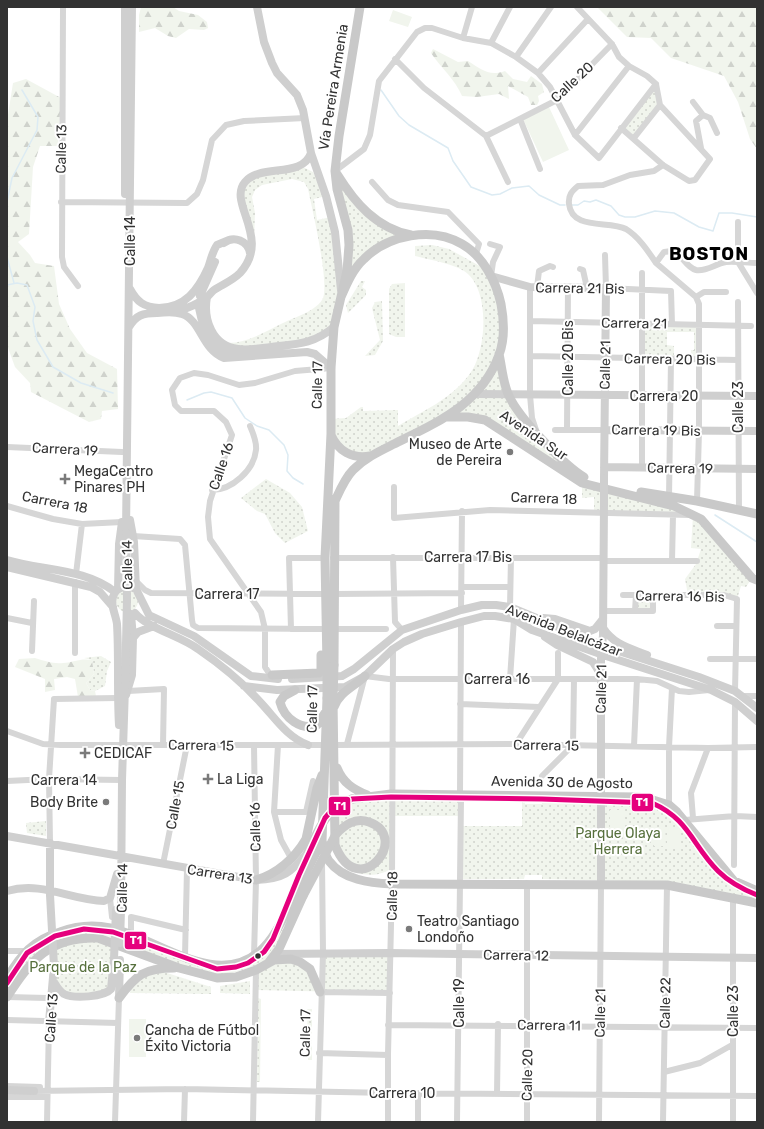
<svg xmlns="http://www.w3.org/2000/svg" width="764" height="1129" font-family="Rubik,sans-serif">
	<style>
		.grass { fill: url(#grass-dots); fill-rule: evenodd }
		.forest { fill: url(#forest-firs) }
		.garden { fill: #f1f5ed }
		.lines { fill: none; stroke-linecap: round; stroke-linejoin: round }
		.stream { stroke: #dcebf3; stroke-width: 1.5 }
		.street { stroke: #d6d6d6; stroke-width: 6 }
		.secondary { stroke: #cfcfcf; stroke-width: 8 }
		.primary { stroke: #c9c9c9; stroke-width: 9 }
		.secondary-bridge { stroke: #cfcfcf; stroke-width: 8 }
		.primary-bridge { stroke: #c9c9c9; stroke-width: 9 }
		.bus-1-casing { stroke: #fff; stroke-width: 8 }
		.bus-1 { stroke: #e5007d; stroke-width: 5 }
		.poi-dot { fill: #7a7a7a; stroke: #fff; stroke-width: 1.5 }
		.bus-dot { fill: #323232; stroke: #fff; stroke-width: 1.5 }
		.labels { text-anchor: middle; stroke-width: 4; stroke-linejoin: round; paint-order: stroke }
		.street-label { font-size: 14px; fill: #323232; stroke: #fff }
		.poi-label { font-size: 14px; fill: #323232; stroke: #fff; text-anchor: start }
		.park-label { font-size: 14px; fill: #57703d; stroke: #fff }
		.district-label { font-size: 18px; font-weight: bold; letter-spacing: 1px; fill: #000; stroke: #fff }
		.line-badge { stroke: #fff; stroke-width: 1.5 }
		.badge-label { font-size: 11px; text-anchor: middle; font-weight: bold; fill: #fff }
	</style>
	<defs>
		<pattern id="grass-dots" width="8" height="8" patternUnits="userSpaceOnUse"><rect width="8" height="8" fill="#f1f5ed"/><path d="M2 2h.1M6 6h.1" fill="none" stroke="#cfd2cc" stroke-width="1.8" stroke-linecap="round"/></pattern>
		<pattern id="forest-firs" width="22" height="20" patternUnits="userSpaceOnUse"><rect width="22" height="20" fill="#f1f5ed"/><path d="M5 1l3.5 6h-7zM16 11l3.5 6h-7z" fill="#cfd2cc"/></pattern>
	</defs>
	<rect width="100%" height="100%" fill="#fff"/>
	<path class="grass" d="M656 84 660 105 634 138 621 128Z
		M301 166 313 172 326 196 314 199 317 220 331 217 341 279 349 245 335 171 353 196 400 232 354 270 334 327 318 339 243 350 229 343C248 343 266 331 283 323 295 317 314 312 322 300 331 288 312 208 308 189L304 182 292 179 262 185 255 190 252 197 255 213 254 241 241 203 246 180Z
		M432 245 449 249 487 270 495 284 508 394 566 467 493 423 445 417 371 456 340 449 330 419 346 418 361 407H363V411L398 410V426C423 411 451 399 469 375 487 353 491 288 464 271 454 264 427 259 415 256V246Z
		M361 281H365L362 287 366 290V295L348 313 346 305Z
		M405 283V337H396L389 334V289L392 284Z
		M382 301 383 341 375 355 365 356 380 340 372 308 375 302Z
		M643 324 699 325V359H643ZM667 332H694V350H691V356L674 355V346L667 345Z
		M266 479 290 493 302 507 308 531 285 543 275 533 265 514 257 511 241 498Z
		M582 483 693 515 752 578 746 587 741 586 737 599 688 595 685 579 696 564 701 549 691 548 693 515 594 513V497L582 498Z
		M116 601a11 11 0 1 1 22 0a11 11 0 1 1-22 0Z
		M636 595H653V611H635Z
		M101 656 111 662 107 671 105 686 95 691 90 690 86 683 94 674 92 660 84 658Z
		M391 797 461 799V816H392V869C381 874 374 876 362 874 334 870 337 831 335 808L343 803Z
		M522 799H525V804H542V799L635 801C675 804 689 832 711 861 716 867 721 875 727 880 736 887 746 891 757 895V901L668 882 542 879V875H525L524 879H460L461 826H522Z
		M46 821V836L27 833 26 823Z
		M278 928 284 931 276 947 269 957 260 964 227 975 206 973 114 940 57 941 7 993V983L27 953 49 940 84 929 113 932 208 967 227 969 242 966Z
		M70 939 115 944 111 989 71 996 59 990 54 966 58 944Z
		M323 953H391L390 993 256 990V970L270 962H300L320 991Z
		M164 972 211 987V994L130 993C133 976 150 975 164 972Z
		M250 981V994L220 993V986Z
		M258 998 261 999 260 1082H257Z
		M307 1009H312V1060H308Z"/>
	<path class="forest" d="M141 7H173L179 11 198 15 207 22 208 28 204 30 189 29 176 38 168 36 155 28 139 32V15Z
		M597 7H757V149L750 139 738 102 724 76 671 58 651 38 627 37Z
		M433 49 458 62 468 61C481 69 489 77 505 71L513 79 527 82 531 76 542 84 544 92 538 96 539 101 537 105H531L528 97 508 86 509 99 499 94 477 97 462 96C455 79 441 68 431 53Z
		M26 79 61 98 58 146H40L33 167 29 234 18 242 30 255 35 263 54 266 59 304 70 329 87 353 117 369 118 409 102 411 101 419 89 422 31 392 30 383 15 367 7 345V121L13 83Z
		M35 658C45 661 53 664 63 663 75 662 80 658 92 660L94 674 86 683 90 690 95 691 96 696 78 697 75 679 67 677 54 679 55 690 45 692V679L15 667 19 659Z"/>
	<path class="garden" d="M393 10 412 17 408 27 389 21Z
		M549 107 569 150 543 162 523 119Z
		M610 810H625V832H610Z
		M653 827H665L666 846H654Z
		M668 827H680V849H669Z
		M129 1019H146V1057H129Z"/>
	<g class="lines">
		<path class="stream" d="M381 90 399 116 409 125 448 148 453 161 471 187 492 195 500 194 512 188 529 186 539 195 560 205H565
			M7 202 12 178 37 130 38 117 22 90
			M572 205H578L584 201 590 202 596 200 611 206 619 215 625 217H635L655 211 674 213 699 227 713 231 719 213H732L757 217
			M7 257 14 283
			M7 285 17 283 27 285 35 307 33 321 37 340 53 367 81 383 113 393
			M187 400 204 393 211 392 232 398 245 418 257 426 269 430 284 445 288 455 287 471 293 478 303 484
			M715 515 757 542"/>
		<path class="street" d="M63 7 62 257 64 267 78 286
			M577 7 612 44 619 57 629 66 647 76 656 84 660 105 710 159 695 180 689 181 663 165 621 128
			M463 38 472 7
			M491 43 510 7
			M516 57 551 7
			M395 59 424 88 486 136 508 182
			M538 73 588 19
			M693 102 703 115
			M520 119 540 169
			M575 135 629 66
			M486 136 557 100 612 44
			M634 138 660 105
			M701 148 696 121 703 115 710 118 717 133
			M663 165 654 171 630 175 603 185 578 186C572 191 568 195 569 204 572 231 609 220 626 229 639 237 648 251 656 263L664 252 672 251C683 254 685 267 696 270 706 272 715 264 726 262 736 261 747 263 757 263
			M335 171 364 149 370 135 379 81 417 32 425 28H432L463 38 491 43 516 57 538 73 550 87 575 135 599 158 656 84
			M372 182 388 200 398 205 448 212 479 244 476 254
			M61 202 187 203 197 194 203 180 212 140 226 125 244 121 305 118
			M490 244 500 247 493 262 491 276
			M605 255 606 288 671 291 672 324
			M738 262V222
			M738 262 757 293
			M656 263 696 297 699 304V431L697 501
			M580 269 583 270 587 288
			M530 287V395L532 418 536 430
			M537 287 539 271 550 266 553 267
			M696 297 704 292H726
			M738 302 739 511
			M531 321 751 326
			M530 356 738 360
			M567 429 568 287
			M555 430H604
			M7 447 122 452
			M642 467V273
			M394 487V518L490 510 690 515
			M212 490C232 490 254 470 256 450 257 442 253 433 250 426
			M669 498 671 359
			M7 506 53 519 82 524 122 522
			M133 536 180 539 185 545 192 620 193 625 198 628 327 629
			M393 557 395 622 402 630
			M333 558H603
			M604 561H697
			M672 561 673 515
			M76 574 82 524
			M135 580 145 590 151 593 326 594
			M75 582V653
			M462 587H510
			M334 594 462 593
			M623 595H724L737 599 735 691
			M510 607 511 557
			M461 610 462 511
			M603 611H653V595
			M635 611 636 595
			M7 618 32 623
			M717 626H736
			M291 629 289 558H325
			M334 629H386
			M32 651 34 601
			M710 659H757
			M275 677 269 673 265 667V629L261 612 210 539 208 517 210 501 232 435 226 422 214 411H181L175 405 172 390 180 378 194 373 208 375 239 385 255 383 295 371 331 368
			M393 679H601
			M510 679 514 619
			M601 681 604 679H637L657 681 679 691 689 692 709 690
			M128 691 164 689 163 745
			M742 696H757
			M460 704 539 707
			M7 731 43 744 61 745H326
			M347 744 365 676 389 679
			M516 744 558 679V653
			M278 745 274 812 281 840 291 858
			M334 745 516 744 708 748 757 747
			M634 746 637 679
			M542 776 573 745 574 679
			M7 781 49 779 122 780
			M460 795 461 622
			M669 805V747L672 688
			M274 812H306L313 781
			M693 818 691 793 708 748
			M685 820 735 816 757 817
			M50 843 49 779 54 699 117 698
			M163 864 187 745
			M734 865 735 702
			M460 879 461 799
			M110 898 112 917
			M131 936V917L186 930
			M7 951H25
			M185 956 187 869
			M254 956 256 880 254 745
			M320 992 390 993
			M7 997 47 998
			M7 1020 118 1023
			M388 1025 757 1028
			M319 1053 388 1055
			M664 1072 700 1063 732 1045
			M7 1086 40 1087
			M34 1091 185 1089 389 1093 757 1096
			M497 1094 498 1024
			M7 1097H47
			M47 1122 49 1022
			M115 1122 119 998
			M184 1122 185 1089
			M253 1122 256 970
			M318 1122 323 953 322 862
			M388 1122V1055L392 881 393 649
			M418 1122V1093
			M457 1122 460 883
			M527 1122V883
			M599 1122 601 884
			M663 1122 667 885
			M733 1122V899"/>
		<path class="secondary" d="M257 7 264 42 272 63 277 73 297 95 303 110 311 153 326 196 335 232 341 290
			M125 194V7
			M224 243C234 235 248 241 250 253
			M491 276 530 287 606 288 604 478
			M130 289C137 302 144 307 159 308 185 308 198 290 208 268 211 260 212 252 217 245L229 240
			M200 296 215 262
			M207 297C203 319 212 346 238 349 248 351 261 348 271 347 297 344 314 344 334 327
			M199 308C203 330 213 352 237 355
			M175 312C185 309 197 305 206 298 209 296 211 292 214 290 223 284 232 281 240 273 272 238 227 203 245 182 261 163 302 179 311 153
			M129 327C136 315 143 313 157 313 165 312 174 311 182 314 201 320 202 350 224 358L307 352 315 354 331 368
			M476 394 757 396
			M604 430 757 431
			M604 467 757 469
			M130 520 134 542 136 589
			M126 533 132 7
			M7 560C43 571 85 568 115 592
			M7 567 91 587 100 592 113 607
			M118 589 119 544 122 522
			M135 613C147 628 181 636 198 649 220 664 243 683 261 703 276 719 287 737 308 745
			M131 614 133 638
			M543 618 555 619 590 631 595 629 603 619
			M603 628C614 645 630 648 647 655
			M603 635 604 503
			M545 637 557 645 593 662 600 673
			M292 679 342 676 354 669 402 630 461 610 482 605H496L510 607 606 647 699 677 735 691 757 708
			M244 686 277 690 345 687 365 676 393 649 404 642 422 634 461 622 484 616H495L514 619 532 630 606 656 711 690 735 702 757 721
			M126 695 132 675 133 638 138 632 154 626
			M119 725C117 691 119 657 117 624 116 615 110 605 113 597 116 586 127 585 136 589L149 615 194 636 251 676 278 679
			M7 836 256 880C283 879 291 873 308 852
			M50 843V894
			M601 884V659
			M7 891C42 881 71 900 104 901L110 898 117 874
			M121 910 122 780 125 687
			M276 954 389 953 757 958
			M54 982C57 987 59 991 64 994 74 999 104 997 111 989L114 959
			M119 998 120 960
			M49 1022 54 966
			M7 1090 34 1091"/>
		<path class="primary" d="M337 174C355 203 376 228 411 235
			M499 354C502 367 503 384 509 396 519 418 564 465 584 477
			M445 417H468L485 420 582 483 674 506 701 519 752 578 757 580
			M331 435C338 451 352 459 370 456
			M641 492 697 501 757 514
			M334 665 335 501C340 490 345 478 353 470 365 458 380 451 394 444 438 422 481 404 499 355 505 339 504 320 501 304 496 281 483 256 462 244 432 226 388 235 364 259 353 269 347 283 341 297
			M327 666 325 558 331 434V368L334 327 347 271 349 245 348 230 337 189 335 171 339 136 360 7
			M272 675 319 673 321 671V655
			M295 690 284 696 280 702C284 718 301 731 317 725L325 713
			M327 698 322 841C324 847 325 856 329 861 343 880 370 883 392 884L667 885 757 903
			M333 699 335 845C358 904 412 837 369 822 355 817 345 825 336 834
			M334 707C339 692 355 686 365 676
			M337 768C343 783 353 789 367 795
			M352 799 391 794 638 797 653 800 669 805 677 812 734 881 757 891
			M256 880C277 874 295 858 306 839L317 788 322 775
			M269 962 279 949 303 896
			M7 978C21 955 33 940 60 932 76 926 93 924 110 928 157 938 216 990 260 951 275 938 283 918 292 900 302 880 312 861 322 841
			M7 997C31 960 50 936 98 938L179 968 217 978 236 977 256 970 274 960 291 959 300 962 310 969 320 992
			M119 998C136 975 144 968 174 968"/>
		<path class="secondary-bridge" d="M604 478V503
			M601 659 603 635
			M125 687 127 600 126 533
			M50 895 54 966
			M120 943 121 910
			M114 959 116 910"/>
		<path class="primary-bridge" d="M327 698V666
			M333 699 334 665
			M308 852C320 827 325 810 352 799
			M303 896 336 834"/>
		<defs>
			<path id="bus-1" d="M7 983 27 953 55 936 84 929 113 932 217 969 236 967 248 963 264 952 273 939 299 875 325 818 331 811 352 799 391 797 542 799 652 803C689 819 692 845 718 871 729 882 742 889 757 895"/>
		</defs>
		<use href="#bus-1" class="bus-1-casing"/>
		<use href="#bus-1" class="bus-1"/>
	</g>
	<g class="poi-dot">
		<circle cx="510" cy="452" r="4"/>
		<path d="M63 473h4v4h4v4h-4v4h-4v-4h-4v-4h4z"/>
		<path d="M83 747h4v4h4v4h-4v4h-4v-4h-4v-4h4z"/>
		<path d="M206 773h4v4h4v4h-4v4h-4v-4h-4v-4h4z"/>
		<circle cx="106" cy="802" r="4"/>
		<circle cx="409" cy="929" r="4"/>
		<circle cx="137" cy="1038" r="4"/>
	</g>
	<circle class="bus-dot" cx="258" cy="956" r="3.5"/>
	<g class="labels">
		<g class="street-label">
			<text transform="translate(572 82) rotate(-43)" y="5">Calle 20</text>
			<text transform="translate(333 87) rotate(-81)" y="5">Vía Pereira Armenia</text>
			<text transform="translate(61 149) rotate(-89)" y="5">Calle 13</text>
			<text transform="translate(130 241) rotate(-90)" y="5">Calle 14</text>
			<text transform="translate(580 288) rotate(1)" y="5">Carrera 21 Bis</text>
			<text transform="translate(634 323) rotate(1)" y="5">Carrera 21</text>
			<text transform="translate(568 358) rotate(-90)" y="5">Calle 20 Bis</text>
			<text transform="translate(670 359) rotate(1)" y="5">Carrera 20 Bis</text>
			<text transform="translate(605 365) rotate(-89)" y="5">Calle 21</text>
			<text transform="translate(317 385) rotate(-89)" y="5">Calle 17</text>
			<text x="664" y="401">Carrera 20</text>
			<text transform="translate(738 407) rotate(-90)" y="5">Calle 23</text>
			<text transform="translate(656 430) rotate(1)" y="5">Carrera 19 Bis</text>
			<text transform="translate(534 435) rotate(34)" y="5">Avenida Sur</text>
			<text transform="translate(65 449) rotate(3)" y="5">Carrera 19</text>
			<text transform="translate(221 466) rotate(-71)" y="5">Calle 16</text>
			<text transform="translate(680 468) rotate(1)" y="5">Carrera 19</text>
			<text transform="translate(544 498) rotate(2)" y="5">Carrera 18</text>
			<text transform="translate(55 502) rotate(11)" y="5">Carrera 18</text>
			<text x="468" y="562">Carrera 17 Bis</text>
			<text transform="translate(127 565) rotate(-91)" y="5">Calle 14</text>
			<text x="227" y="599">Carrera 17</text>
			<text transform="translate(680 596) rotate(1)" y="5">Carrera 16 Bis</text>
			<text transform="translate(564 630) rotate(21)" y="5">Avenida Belalcázar</text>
			<text x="497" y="684">Carrera 16</text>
			<text transform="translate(601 689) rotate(-89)" y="5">Calle 21</text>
			<text transform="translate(312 709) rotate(-89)" y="5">Calle 17</text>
			<text transform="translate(201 745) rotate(1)" y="5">Carrera 15</text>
			<text transform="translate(546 745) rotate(1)" y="5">Carrera 15</text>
			<text x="64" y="785">Carrera 14</text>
			<text transform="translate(562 782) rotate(1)" y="5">Avenida 30 de Agosto</text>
			<text transform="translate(175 805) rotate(-79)" y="5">Calle 15</text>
			<text transform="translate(255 827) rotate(-91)" y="5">Calle 16</text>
			<text transform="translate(220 874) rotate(9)" y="5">Carrera 13</text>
			<text transform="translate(122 888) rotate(-89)" y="5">Calle 14</text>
			<text transform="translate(392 896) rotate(-89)" y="5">Calle 18</text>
			<text transform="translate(516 955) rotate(1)" y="5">Carrera 12</text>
			<text transform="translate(459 1003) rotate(-90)" y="5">Calle 19</text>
			<text transform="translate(665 1003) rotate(-89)" y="5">Calle 22</text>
			<text transform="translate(733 1011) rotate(-90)" y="5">Calle 23</text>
			<text transform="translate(600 1013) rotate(-89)" y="5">Calle 21</text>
			<text transform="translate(51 1018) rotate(-86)" y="5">Calle 13</text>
			<text transform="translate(549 1025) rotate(1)" y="5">Carrera 11</text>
			<text transform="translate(305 1033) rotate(-89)" y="5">Calle 17</text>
			<text transform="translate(527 1075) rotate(-89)" y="5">Calle 20</text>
			<text x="402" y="1098">Carrera 10</text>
		</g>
		<g class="poi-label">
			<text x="502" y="449" text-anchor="end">Museo de Arte<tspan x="502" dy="16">de Pereira</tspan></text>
			<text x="74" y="476">MegaCentro<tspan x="74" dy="16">Pinares PH</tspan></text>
			<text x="94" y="758">CEDICAF</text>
			<text x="217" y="784">La Liga</text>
			<text x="98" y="807" text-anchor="end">Body Brite</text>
			<text x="417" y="926">Teatro Santiago<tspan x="417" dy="16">Londoño</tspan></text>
			<text x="145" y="1035">Cancha de Fútbol<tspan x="145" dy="16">Éxito Victoria</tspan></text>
		</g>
		<g class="park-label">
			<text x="618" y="838">Parque Olaya<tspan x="618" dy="16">Herrera</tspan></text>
			<text x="83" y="972">Parque de la Paz</text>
		</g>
		<g class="district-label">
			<text x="709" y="260">BOSTON</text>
		</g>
	</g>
	<g class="line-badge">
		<rect x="631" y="793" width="23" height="19" rx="4" fill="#e5007d"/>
		<rect x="328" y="796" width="23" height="20" rx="4" fill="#e5007d"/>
		<rect x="124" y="931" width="23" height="19" rx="4" fill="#e5007d"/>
	</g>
	<g class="badge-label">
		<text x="642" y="806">T1</text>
		<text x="340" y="810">T1</text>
		<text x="136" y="944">T1</text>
	</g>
	<rect width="764" height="1129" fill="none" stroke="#323232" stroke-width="16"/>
</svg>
